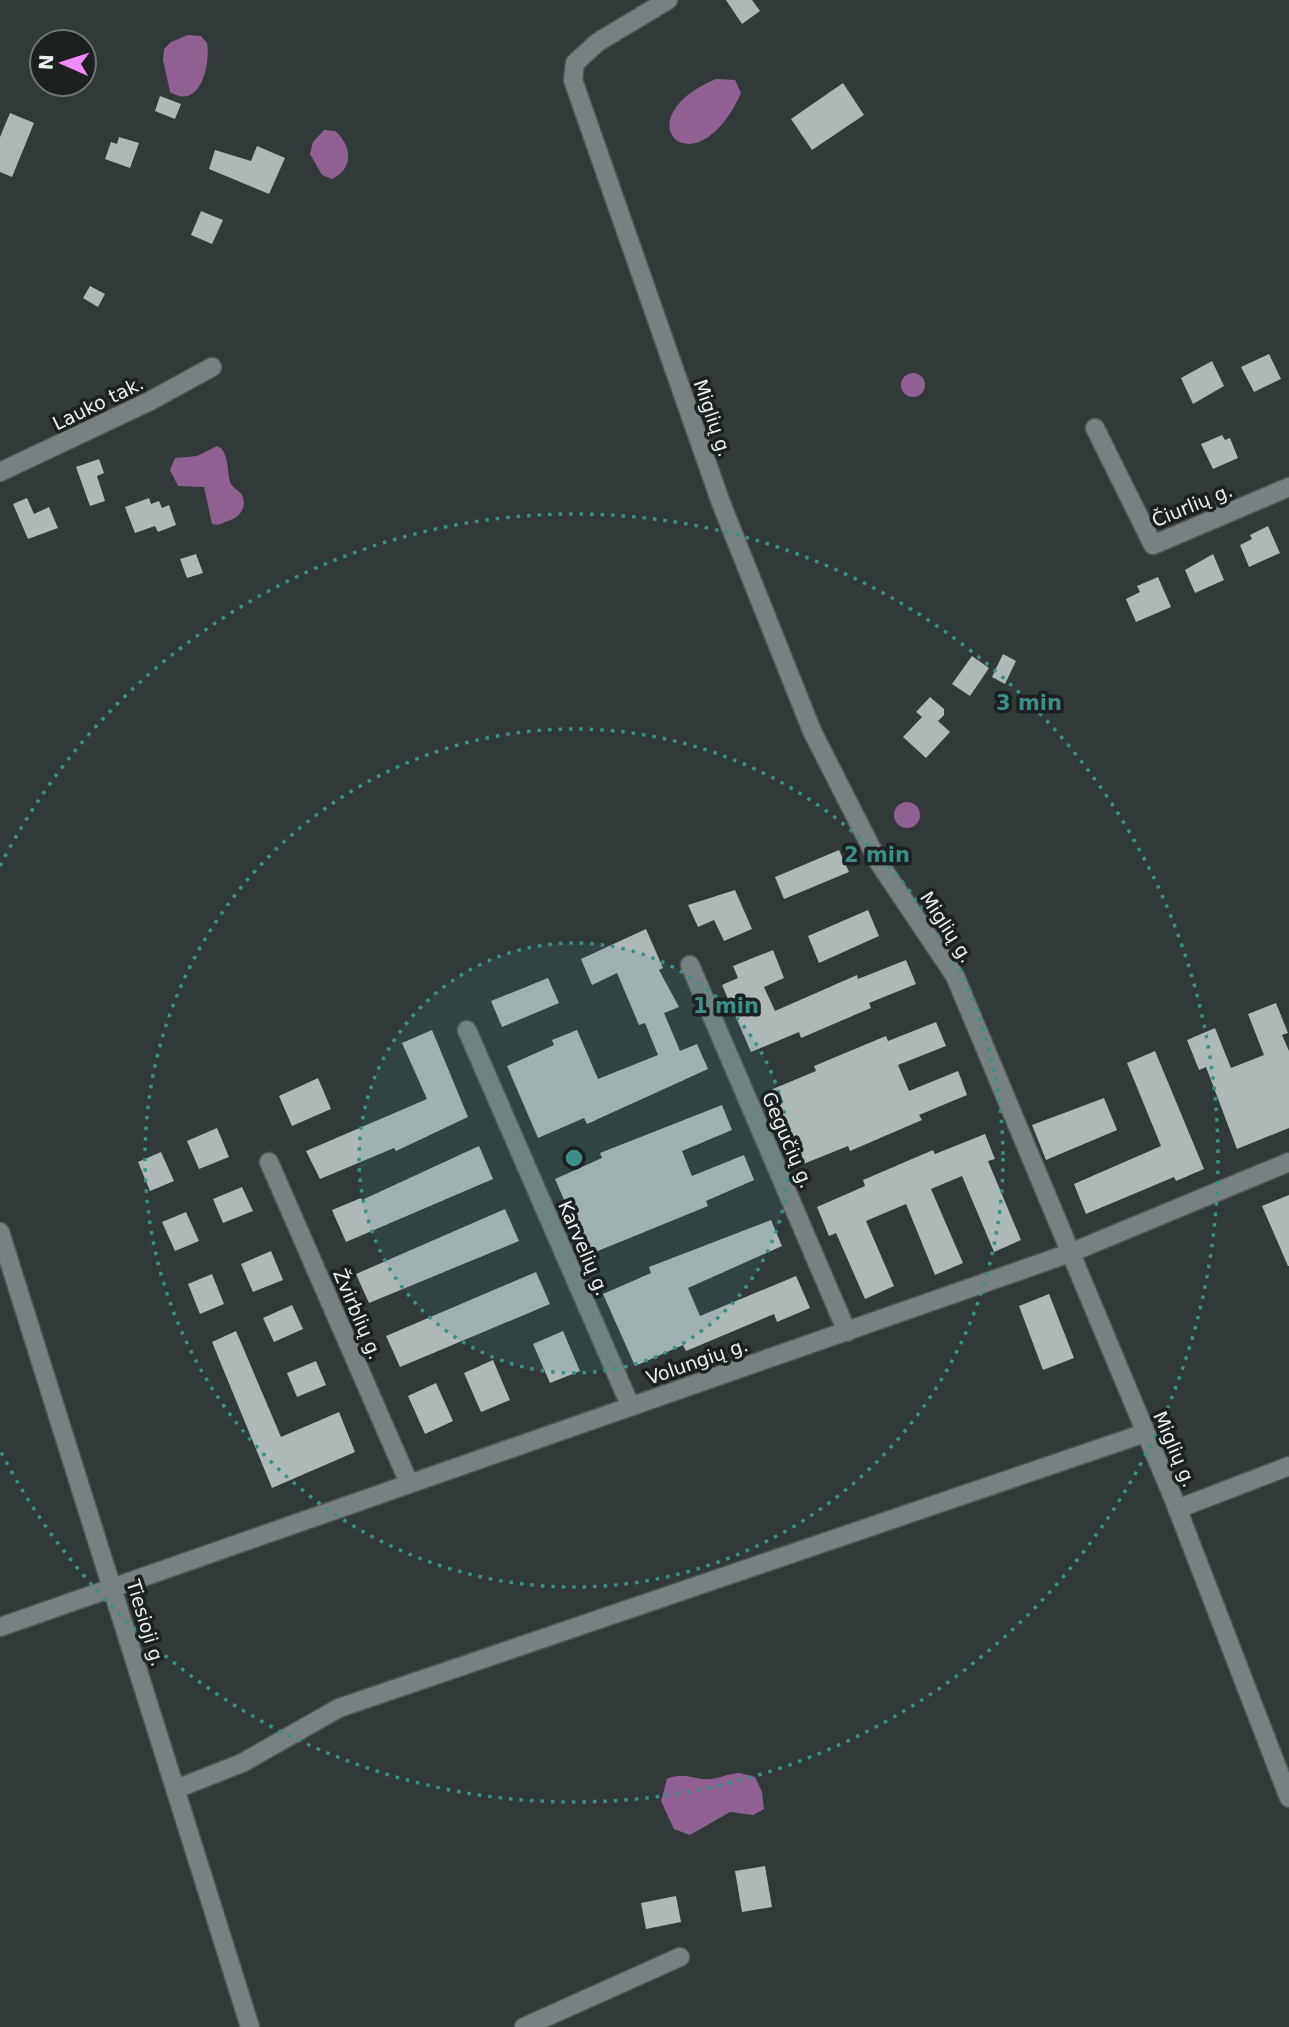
<svg xmlns="http://www.w3.org/2000/svg" width="1289" height="2027" font-family="'DejaVu Sans',sans-serif">
	<style>
		.water { fill: #906092 }
		.building { fill: #aeb8b7 }
		.lines { fill: none; stroke-linecap: round; stroke-linejoin: round }
		.minor-casing { stroke: #515756; stroke-width: 21 }
		.minor { stroke: #788181; stroke-width: 18 }
		.ring { fill: none; stroke: #3b8f88; stroke-width: 3.5; stroke-dasharray: 3.5 7 }
		.labels { text-anchor: middle; stroke-width: 7; stroke-linejoin: round; paint-order: stroke }
		.street-label { font-size: 19px; fill: #ecf1f1; stroke: #1c2020 }
		.centre { fill: #3b8f88; stroke: #1c2020; stroke-width: 3.5 }
		.ring-label { font-size: 21px; text-anchor: middle; font-weight: bold; fill: #3b8f88; stroke: #1c2020; stroke-width: 7; stroke-linejoin: round; paint-order: stroke }
	</style>
	<rect width="100%" height="100%" fill="#323a39"/>
	<path class="water" d="M188 35 201 36 207 43C211 64 200 111 170 92L163 60 164 49 171 42Z
		M716 79 735 80 741 93C695 195 620 119 716 79Z
		M324 130 335 131C352 146 354 168 332 179L322 175 310 154 313 142Z
		M901 385a12 12 0 1 1 24 0a12 12 0 1 1-24 0Z
		M217 446 222 449C229 460 227 471 230 482 232 488 239 490 242 495 248 507 239 518 228 521 221 523 220 526 212 524L204 487 178 486 170 470 175 458 197 456Z
		M894 815a13 13 0 1 1 26 0a13 13 0 1 1-26 0Z
		M739 1773 755 1777 762 1792 764 1809 753 1815 730 1812 690 1835 674 1829 661 1801 667 1779C683 1771 696 1781 711 1779 719 1778 728 1774 739 1773Z"/>
	<path class="building" d="M726 0H752L760 11 742 24Z
		M843 83 864 115 812 150 791 119Z
		M160 96 181 104 175 119 155 111Z
		M10 113 34 123 12 177 0 172V137Z
		M119 137 139 143 130 168 105 159 111 142 117 144Z
		M257 146 285 158 269 194 209 169 215 150 251 161Z
		M201 211 223 220 212 244 191 235Z
		M90 286 105 294 98 307 83 298Z
		M1269 354 1281 379 1254 392 1241 367Z
		M1212 361 1224 386 1193 404 1181 378Z
		M1222 435 1225 440 1230 438 1238 458 1213 469 1201 444Z
		M99 459 104 473 97 476 105 501 90 506 76 467Z
		M27 498 34 514 49 507 58 528 28 539 13 504Z
		M149 498 151 504 159 501 162 508 169 505 176 525 158 532 155 526 135 533 125 507Z
		M1268 526 1280 553 1249 567 1240 545 1252 539 1250 535Z
		M196 554 203 573 187 578 180 559Z
		M1213 554 1224 580 1195 593 1185 570Z
		M1158 577 1171 607 1136 622 1126 599 1140 592 1137 586Z
		M1003 654 1016 661 1005 684 992 677Z
		M972 656 989 668 970 696 952 684Z
		M930 697 944 709V715L938 721 950 732 926 758 903 737 922 717 916 712Z
		M839 850 849 872 784 899 775 877Z
		M735 890 752 929 724 941 714 920 698 927 688 905Z
		M868 910 879 936 819 963 808 936Z
		M646 929 663 968 659 970 679 1007 664 1013 680 1051 697 1044 708 1069 587 1124 584 1118 538 1138 507 1066 554 1045 552 1040 577 1030 598 1079 658 1055 645 1023 639 1025 617 973 592 985 581 959Z
		M773 950 784 978 764 987 775 1011 857 975 858 979 906 960 916 984 869 1003 871 1008 801 1038 799 1032 751 1052 722 985 738 978 733 966Z
		M548 978 559 1003 502 1027 491 1001Z
		M1276 1003 1288 1033 1282 1035 1289 1051V1128L1237 1149 1206 1067 1199 1070 1187 1040 1215 1028 1231 1068 1264 1055 1248 1014Z
		M936 1022 946 1046 898 1065 909 1091 958 1071 967 1095 919 1115 922 1120 850 1151 848 1146 801 1165 768 1091 816 1071 814 1066 886 1036 888 1041Z
		M432 1030 468 1117 396 1151 394 1148 320 1179 306 1151 427 1099 402 1043Z
		M1155 1051 1204 1169 1176 1181 1174 1177 1086 1214 1074 1184 1161 1146 1127 1063Z
		M318 1078 331 1109 292 1126 279 1096Z
		M1104 1098 1117 1130 1046 1160 1032 1125Z
		M722 1105 732 1130 682 1151 692 1176 744 1155 754 1180 706 1201 708 1206 588 1255 555 1179 602 1158 600 1153Z
		M217 1128 229 1157 199 1169 187 1141Z
		M985 1134 995 1159 988 1161 1021 1240 994 1252 962 1176 931 1189 963 1263 935 1275 906 1204 866 1221 894 1286 865 1299 836 1233 829 1236 817 1207 865 1186 863 1180 933 1150 935 1154Z
		M479 1146 493 1179 346 1242 332 1210 361 1198 362 1200Z
		M161 1152 174 1181 150 1191 138 1162Z
		M242 1187 253 1211 223 1223 213 1199Z
		M1289 1195V1266H1288L1262 1206Z
		M505 1209 519 1241 369 1303 356 1274Z
		M186 1212 199 1241 175 1251 162 1222Z
		M771 1220 782 1246 688 1288 700 1316 796 1276 810 1308 777 1322 774 1314 686 1351 683 1345 635 1366 603 1294 651 1273 649 1267Z
		M271 1251 283 1280 253 1292 241 1264Z
		M536 1272 550 1304 400 1367 386 1336Z
		M212 1274 224 1304 200 1314 188 1284Z
		M1049 1294 1074 1358 1043 1370 1019 1306Z
		M292 1305 303 1329 274 1342 263 1318Z
		M236 1331 281 1437 339 1412 355 1452 272 1488 212 1342Z
		M563 1331 580 1371 550 1383 533 1344Z
		M493 1360 510 1400 481 1412 464 1373Z
		M316 1361 326 1385 297 1397 287 1373Z
		M436 1383 453 1421 425 1434 408 1396Z
		M765 1866 772 1907 742 1912 735 1871Z
		M676 1896 681 1922 646 1929 641 1903Z"/>
	<g class="lines">
		<defs>
			<path id="minor" d="M668 0 598 42 575 63 573 80 721 503 812 731 879 863 955 976 1174 1500 1289 1798
				M1095 428 1153 545 1289 487
				M0 472 150 401 212 367
				M690 965 847 1332
				M467 1030 630 1405
				M269 1162 409 1483
				M0 1232 250 2027
				M1177 1509 1289 1466
				M0 1627 1070 1253 1289 1162
				M176 1789 242 1763 339 1708 1145 1433
				M524 2027 680 1957"/>
		</defs>
		<use href="#minor" class="minor-casing"/>
		<use href="#minor" class="minor"/>
	</g>
	<circle cx="574" cy="1158" r="215" fill="#3b8f88" fill-opacity=".12"/>
	<g class="ring">
		<circle cx="574" cy="1158" r="215"/>
		<circle cx="574" cy="1158" r="429"/>
		<path d="M0 866A644 644 0 1 1 0 1450"/>
	</g>
	<g class="labels">
		<g class="street-label">
			<text transform="translate(98 403) rotate(-26)" y="7">Lauko tak.</text>
			<text transform="translate(713 418) rotate(71)" y="7">Miglių g.</text>
			<text transform="translate(1192 505) rotate(-22)" y="7">Čiurlių g.</text>
			<text transform="translate(947 927) rotate(57)" y="7">Miglių g.</text>
			<text transform="translate(788 1140) rotate(67)" y="7">Gegučių g.</text>
			<text transform="translate(584 1248) rotate(67)" y="7">Karvelių g.</text>
			<text transform="translate(358 1314) rotate(67)" y="7">Žvirblių g.</text>
			<text transform="translate(697 1361) rotate(-19)" y="7">Volungių g.</text>
			<text transform="translate(1175 1449) rotate(67)" y="7">Miglių g.</text>
			<text transform="translate(146 1623) rotate(73)" y="7">Tiesioji g.</text>
		</g>
	</g>
	<circle cx="574" cy="1158" r="10" class="centre"/>
	<g class="ring-label">
		<text x="1029" y="710">3 min</text>
		<text x="877" y="862">2 min</text>
		<text x="726" y="1013">1 min</text>
	</g>
	<g transform="translate(63 63) rotate(273)"><circle r="33" fill="#1c2020" stroke="#6f7474" stroke-width="2"/>
	<path d="M0-5L12 26L0 18L-12 26Z" fill="#f18bf5"/>
	<text y="-10" font-size="19" font-weight="bold" text-anchor="middle" fill="#ecf1f1">N</text>
	</g>
</svg>
